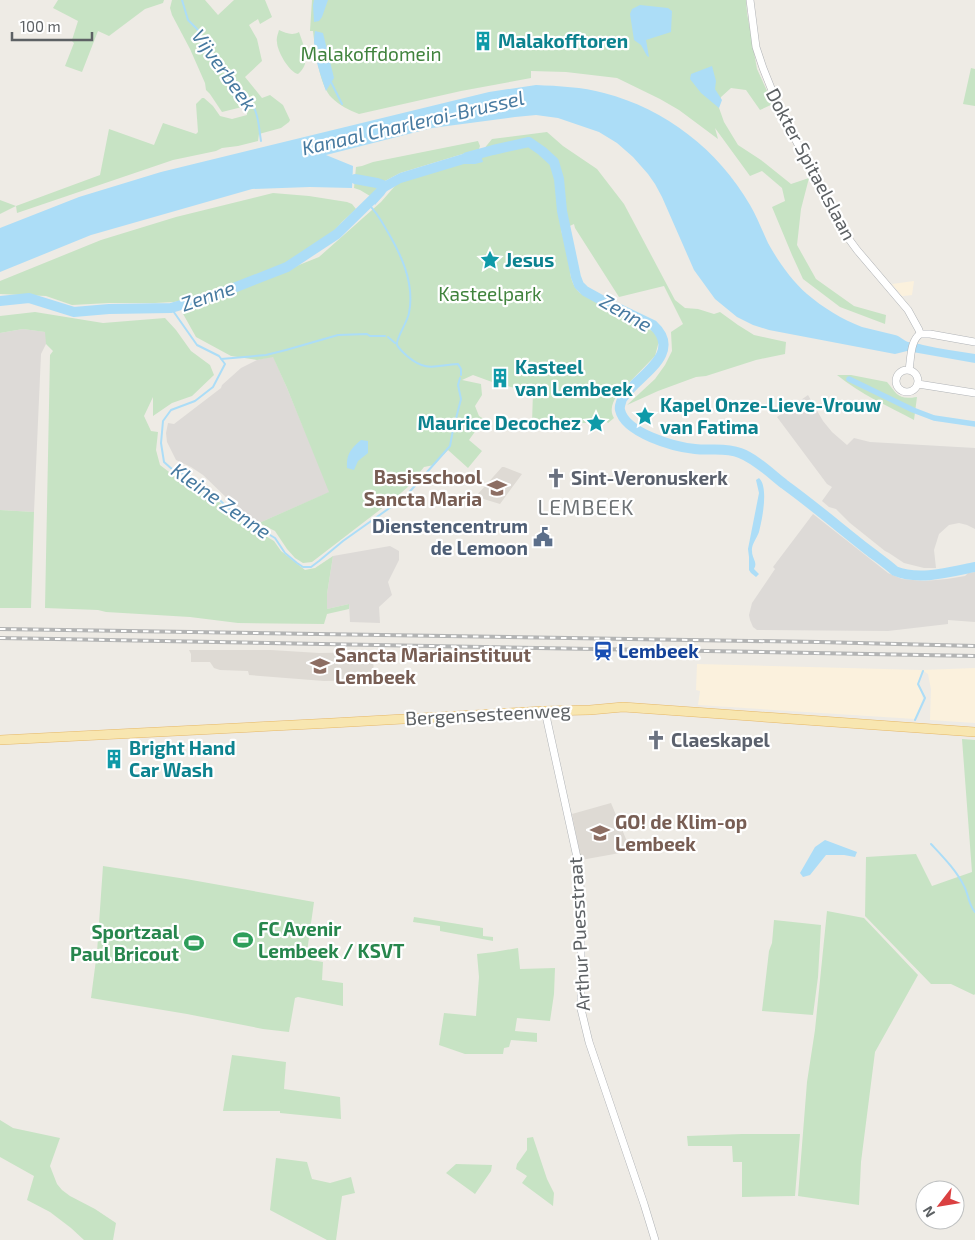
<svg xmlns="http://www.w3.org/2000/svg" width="975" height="1240" font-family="'Exo 2',sans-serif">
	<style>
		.commercial { fill: #fbf1dd }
		.industrial { fill: #dddad7 }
		.education { fill: #dedad4 }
		.green { fill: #c7e3c4 }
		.water { fill: #acddf7 }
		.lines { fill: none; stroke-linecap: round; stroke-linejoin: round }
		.stream { stroke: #acddf7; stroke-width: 2 }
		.canal { stroke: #acddf7; stroke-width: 5.5 }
		.river { stroke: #acddf7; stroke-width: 10 }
		.minor-casing { stroke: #b0b3b6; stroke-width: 8 }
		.major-casing { stroke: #e5b767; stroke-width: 10 }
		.minor { stroke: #fff; stroke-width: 7 }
		.major { stroke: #f8e6b0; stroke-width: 9 }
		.rail-casing { stroke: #b3b4b4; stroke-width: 4 }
		.rail { stroke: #fff; stroke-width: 2; stroke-dasharray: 5.5; stroke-linecap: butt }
		.labels { text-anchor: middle; stroke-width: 4.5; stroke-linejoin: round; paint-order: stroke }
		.culture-label { font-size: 19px; font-weight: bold; fill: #0d838f; stroke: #fff; text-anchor: start }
		.park-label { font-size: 19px; fill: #40833d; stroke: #fff }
		.street-label { font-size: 19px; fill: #5d6164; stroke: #fff }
		.education-label { font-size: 19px; font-weight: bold; fill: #785e54; stroke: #fff; text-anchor: start }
		.worship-label { font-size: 19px; font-weight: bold; fill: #5b616d; stroke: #fff; text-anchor: start }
		.service-label { font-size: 19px; font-weight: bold; fill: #4e5e75; stroke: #fff; text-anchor: end }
		.transit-label { font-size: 19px; font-weight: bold; fill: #164399; stroke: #fff; text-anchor: start }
		.leisure-label { font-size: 19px; font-weight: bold; fill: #27864d; stroke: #fff; text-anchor: start }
		.water-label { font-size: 20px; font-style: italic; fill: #477aa0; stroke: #fff }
		.quarter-label { font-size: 21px; letter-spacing: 1px; fill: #6e7376; stroke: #fff }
	</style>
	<rect width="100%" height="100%" fill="#eeebe5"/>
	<path class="commercial" d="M914 281 912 295 904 296H902L892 284Z
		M697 664 922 670 975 668V723L930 720 931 689 928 674 922 670 918 682 923 699 915 719 698 705 700 691 696 690Z"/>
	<path class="industrial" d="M23 329 46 332V344L41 354 34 512 0 510V333Z
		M273 356 287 388 330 492 259 523 232 503 203 475 191 467 176 460 167 442 166 433 168 423 174 424 221 388 222 385 241 368 257 360Z
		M808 395 823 421 832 432 847 445 854 438 870 442 975 448V529L967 525 959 523 949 525 939 534 934 550 936 568H924L904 563 889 553 885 551 850 523 836 509 829 507 822 501 832 487 827 484 777 417Z
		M813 514 888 573 902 579 924 581 947 579 965 576 968 573 975 572V622L948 620V624L888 631 757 630 753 627 750 620 749 615 752 603 775 569 773 567Z
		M390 546 399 551V560L388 582 392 595 379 607 380 623 350 622 349 604 327 609V594L333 556Z"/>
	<path class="education" d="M502 467H504L522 474 500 504 477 497V495Z
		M189 650H271L319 653 373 652 374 680 324 681 249 675 248 671 220 670 214 668 210 662H191V654Z
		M611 803 631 851 581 860 572 814Z"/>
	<path class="green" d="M58 0H164L163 3 145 9 109 36 98 31 82 72 65 66 74 43 71 40H72L78 21 53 8Z
		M172 0H205L218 15 234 0H265L272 17 260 24 258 19 249 25 257 39 262 61 245 77 262 98 270 95 283 105 290 120 289 122 281 128 259 134 258 141 238 146 222 148 216 151 173 160 17 213 16 206 0 214V200L16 206 100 175 109 129 154 145 163 123 196 134 198 132 196 104 202 98H204L213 106 220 116 232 119 247 115 246 106 222 112 210 94 206 90 205 83 190 49 172 15 170 8Z
		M312 0H746L747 13 757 69 773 104 760 110 746 90 731 88 721 97 718 105 724 122 738 145 761 160 791 184 809 178 801 209 797 245 816 279 854 306 886 315 885 324 840 307 803 279 792 255 772 207 785 201 782 188 762 171 750 176 715 128 718 139 679 110 660 99 617 78 566 72 531 71V78L461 91 359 114C349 110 340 106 332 98 319 86 315 48 313 31H310Z
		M279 30C286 33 292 36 299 32 304 47 312 62 298 74 289 72 277 51 277 42 276 38 278 34 279 30Z
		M971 68 975 69V106L963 104Z
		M547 132 563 146 597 169 624 204 675 300 685 308 698 309 714 314 720 312 738 325 754 335 786 342 785 354 756 360 706 376 696 377 658 391 627 405 655 379 665 365 672 351 671 332 683 324 664 286 619 297 575 228 574 224 561 230C563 238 566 246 568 254 571 270 568 281 580 293L656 333 659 341 655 356 617 395C613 402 609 410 614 418L608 423C603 418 598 419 594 423H532L533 392 530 388 520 386 519 389 492 382 473 375 462 380 481 384 482 395 475 406 479 416 484 419 469 440 482 451 468 468 448 450 434 465 424 467 409 486 394 499 312 562 303 563 295 558 287 549 275 531 259 523 329 492 287 388 273 357 257 360 231 356 196 337 182 312 319 257 381 202 401 179 478 156 492 139Z
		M478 141 480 146 479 149 400 173 383 182 370 196 360 190 354 188 356 167 362 166 373 162Z
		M273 193 309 196 347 202 352 204 356 209 342 222 335 230 291 261 265 274 205 295 174 302 155 303H109L72 305 46 296 0 294V281L101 240 176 217Z
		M35 312 103 323 165 318 176 330 191 351 210 365 214 375 192 396 172 403 153 416V397L144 416 151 431 158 432 156 450 160 465 173 475 192 480 201 486 242 522 274 541 281 551 305 570 315 568 333 556 327 594V609L349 604V609L327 614 324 624 238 623 190 617 106 612 98 610 45 608 50 355 53 351 46 344 45 332 23 329 0 333V316Z
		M837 375H851L887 382C898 395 898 400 917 397L914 420C888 406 860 394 837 375Z
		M0 510 34 512 31 608H0Z
		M962 739 975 740V994L974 995 951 984H931L865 916 866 857 916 854 932 886 972 872Z
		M103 866 186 879 314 902 306 959 323 962 322 980 343 983V1006L298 997 295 998 289 1032 263 1029 187 1014 91 998 97 952Z
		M827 911 864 918 918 975 875 1052 861 1162 859 1205 798 1196 807 1082 815 1030Z
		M414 917 483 928V936L493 937V941L440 931V926L413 922Z
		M774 920 821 925 818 977 813 1015 762 1011 769 951 772 943Z
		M518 948 520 969 555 968 554 994 550 1021 517 1018 515 1031 537 1033V1042L511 1040 509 1047 504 1048 503 1054H465L439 1045 444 1013 476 1016 479 977 477 954 494 952Z
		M232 1055 286 1062 284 1089 340 1097 341 1119 280 1113V1111H223Z
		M0 1120 13 1128 60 1138 50 1166 57 1184 62 1190 70 1196 95 1209 116 1223 113 1240H84L71 1228 50 1212 27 1200 34 1176 0 1157Z
		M742 1134H800L795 1196 742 1197V1162H733L732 1146H688L687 1136Z
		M533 1137 547 1179 554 1193 553 1206 522 1183 527 1176 516 1169 517 1164 527 1150V1138Z
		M276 1158 307 1162 312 1179 330 1183 351 1177 355 1193 342 1196 336 1240H327L270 1210Z
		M456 1164 492 1165 491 1171 475 1194 446 1173Z"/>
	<path class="water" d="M314 0H328L322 17 319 21 314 22 313 5Z
		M640 5 668 8 672 11 671 32 646 40 649 57 647 56 641 45 634 40 630 14 632 9Z
		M315 31 323 33 334 78 326 91C320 72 311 51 315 31Z
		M712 66 716 81 715 89 722 100 719 108 701 93 690 79 691 74Z
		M536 85C559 86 582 87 604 93 666 109 718 150 750 205 757 217 762 230 768 243 778 261 791 280 807 294 822 307 843 320 862 327 873 330 884 332 895 335 900 336 903 340 908 342 913 344 918 343 923 345 940 349 958 351 975 354V363L907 351 895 354 769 330 753 325 737 317 715 299 694 270 662 197 655 184 648 174 633 157 617 143 599 132 558 118 536 115 515 117 432 128 326 155 353 166 352 188 310 187 252 189 91 235 0 272V228L79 197 161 172 489 92Z
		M479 149 483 162 475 164H464L401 183 387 191 375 205 370 196 383 182 400 173Z
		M361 440 368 441V453L358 461 354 470 347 468C346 455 351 448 361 440Z
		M759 478C769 487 762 520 759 532 757 538 751 545 752 551 752 559 758 562 754 569L759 574 756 577 751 573 749 570V557L748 549 759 493 756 480Z
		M825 840 857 852 855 857 844 855H826L810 875 803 877 800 873 815 847Z"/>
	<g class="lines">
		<path class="stream" d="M182 0 188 20 198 30 208 50 212 53 228 75C231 89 246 95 253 106 259 115 259 130 261 141
			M331 82 342 104
			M368 204C376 211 381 220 386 229 401 254 415 283 409 313 408 321 395 340 397 345 399 349 404 353 407 356 427 373 436 365 458 364L461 369V375
			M171 308 197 345 219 356 225 364 213 387 195 401 171 410 163 421 161 443 164 462 173 470 192 477 205 486 228 508 245 520 275 538 285 553 297 563 303 567H311L319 561 343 541 405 497 450 446 453 430 461 399 458 385 460 378
			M388 337 395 343
			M221 359 266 355 286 350 338 335 367 334 370 336H385
			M915 720 925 698 918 684 923 671
			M931 844C943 857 956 870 964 886 969 895 968 904 975 912"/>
		<path class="canal" d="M849 379 913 410 934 418 975 424"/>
		<path class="river" d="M467 157 493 150 529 142 542 151 554 162 559 179 562 211 576 277 579 285 585 291 605 302 653 325C678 348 653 367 635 384 630 389 626 394 622 399 621 403 619 406 620 410 625 433 674 447 695 449 710 451 725 447 740 453 756 459 770 473 784 484 813 505 840 528 868 550 877 557 886 563 895 571 919 581 950 572 975 567
			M355 179 377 183 385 186
			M0 301 29 298 74 312 109 309 171 308 221 293 287 267 337 234 380 192"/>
		<defs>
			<path id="minor" d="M750 0 756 47 763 68 779 108 843 231 857 250 908 310 919 330 920 334
				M920 334H930L975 342
				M896 381a11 11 0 1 1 22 0a11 11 0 1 1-22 0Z
				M909 370C911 359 910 341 920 334
				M918 384 975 393
				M545 711 578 862 581 895V1009L589 1042 644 1204 655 1240"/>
			<path id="major" d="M0 740 332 723 545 711 590 710 623 707 975 732"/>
		</defs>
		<use href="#minor" class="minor-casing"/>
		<use href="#major" class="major-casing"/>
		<use href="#minor" class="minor"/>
		<use href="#major" class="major"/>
		<defs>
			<path id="rail" d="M0 629 819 642 975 646
				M0 638 975 656"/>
		</defs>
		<use href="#rail" class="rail-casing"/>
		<use href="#rail" class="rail"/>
	</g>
	<defs>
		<symbol id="building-bare" viewBox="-9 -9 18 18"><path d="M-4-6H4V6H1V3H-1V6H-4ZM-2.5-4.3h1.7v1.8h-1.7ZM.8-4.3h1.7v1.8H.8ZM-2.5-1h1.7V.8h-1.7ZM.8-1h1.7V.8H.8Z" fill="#0f9aa8" stroke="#fff" stroke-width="2.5" paint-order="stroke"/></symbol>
		<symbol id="sight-bare" viewBox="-9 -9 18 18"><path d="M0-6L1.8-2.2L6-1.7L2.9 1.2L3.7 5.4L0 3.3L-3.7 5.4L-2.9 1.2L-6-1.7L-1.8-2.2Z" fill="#0f9aa8" stroke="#fff" stroke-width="2.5" paint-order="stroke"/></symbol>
		<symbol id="church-bare" viewBox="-9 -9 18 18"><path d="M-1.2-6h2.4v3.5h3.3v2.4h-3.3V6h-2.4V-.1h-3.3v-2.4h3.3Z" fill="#6b7280" stroke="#fff" stroke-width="2.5" paint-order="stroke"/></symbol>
		<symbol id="school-bare" viewBox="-9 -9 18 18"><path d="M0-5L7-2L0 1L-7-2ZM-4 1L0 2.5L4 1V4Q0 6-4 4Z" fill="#8d6e63" stroke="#fff" stroke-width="2.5" paint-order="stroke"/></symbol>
		<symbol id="civic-bare" viewBox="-9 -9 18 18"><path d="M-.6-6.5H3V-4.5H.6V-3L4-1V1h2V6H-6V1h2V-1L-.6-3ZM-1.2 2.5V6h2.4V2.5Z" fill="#5c6f8a" stroke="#fff" stroke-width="2.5" paint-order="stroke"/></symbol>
		<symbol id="station-bare" viewBox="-9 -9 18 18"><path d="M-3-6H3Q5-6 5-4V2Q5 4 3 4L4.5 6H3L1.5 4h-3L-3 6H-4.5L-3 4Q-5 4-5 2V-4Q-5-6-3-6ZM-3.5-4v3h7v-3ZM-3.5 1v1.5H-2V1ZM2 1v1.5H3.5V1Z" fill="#1a4fb4" stroke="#fff" stroke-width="2.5" paint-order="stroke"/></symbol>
		<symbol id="stadium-bare" viewBox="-9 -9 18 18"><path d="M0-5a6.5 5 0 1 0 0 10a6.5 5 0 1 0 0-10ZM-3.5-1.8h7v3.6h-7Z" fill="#2e9e5b" stroke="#fff" stroke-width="2.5" paint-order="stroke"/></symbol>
	</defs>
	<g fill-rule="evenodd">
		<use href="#building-bare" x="469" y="27" width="28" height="28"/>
		<use href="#sight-bare" x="476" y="246" width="28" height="28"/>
		<use href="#building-bare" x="486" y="364" width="28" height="28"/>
		<use href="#sight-bare" x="631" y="402" width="28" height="28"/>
		<use href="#sight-bare" x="582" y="409" width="28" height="28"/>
		<use href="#church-bare" x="542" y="464" width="28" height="28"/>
		<use href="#school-bare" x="483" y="474" width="28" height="28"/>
		<use href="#civic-bare" x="529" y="523" width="28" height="28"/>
		<use href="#station-bare" x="589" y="637" width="28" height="28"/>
		<use href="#school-bare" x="306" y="652" width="28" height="28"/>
		<use href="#church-bare" x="642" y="726" width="28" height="28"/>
		<use href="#building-bare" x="100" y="745" width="28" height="28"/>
		<use href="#school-bare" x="586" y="819" width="28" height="28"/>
		<use href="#stadium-bare" x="229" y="926" width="28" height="28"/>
		<use href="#stadium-bare" x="180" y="929" width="28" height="28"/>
	</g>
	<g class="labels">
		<g class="culture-label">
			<text x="498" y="48">Malakofftoren</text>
			<text x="505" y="267">Jesus</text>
			<text x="515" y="374">Kasteel<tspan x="515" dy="22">van Lembeek</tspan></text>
			<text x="660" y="412">Kapel Onze-Lieve-Vrouw<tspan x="660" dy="22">van Fatima</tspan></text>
			<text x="581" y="430" text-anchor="end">Maurice Decochez</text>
			<text x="129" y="755">Bright Hand<tspan x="129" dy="22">Car Wash</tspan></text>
		</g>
		<g class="park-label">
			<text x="371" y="61">Malakoffdomein</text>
			<text x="490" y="301">Kasteelpark</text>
		</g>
		<g class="street-label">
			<text transform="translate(811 164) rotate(62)" y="7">Dokter Spitaelslaan</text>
			<text transform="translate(488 714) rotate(-3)" y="7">Bergensesteenweg</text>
			<text transform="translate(579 934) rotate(-93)" y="7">Arthur Puesstraat</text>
		</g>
		<g class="education-label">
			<text x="482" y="484" text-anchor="end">Basisschool<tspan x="482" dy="22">Sancta Maria</tspan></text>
			<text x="335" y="662">Sancta Mariainstituut<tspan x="335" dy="22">Lembeek</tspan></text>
			<text x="615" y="829">GO! de Klim-op<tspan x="615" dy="22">Lembeek</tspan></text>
		</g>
		<g class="worship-label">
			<text x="571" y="485">Sint-Veronuskerk</text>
			<text x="671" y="747">Claeskapel</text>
		</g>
		<g class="service-label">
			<text x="528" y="533">Dienstencentrum<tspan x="528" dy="22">de Lemoon</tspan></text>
		</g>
		<g class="transit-label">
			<text x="618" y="658">Lembeek</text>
		</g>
		<g class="leisure-label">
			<text x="258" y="936">FC Avenir<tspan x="258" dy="22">Lembeek / KSVT</tspan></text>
			<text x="179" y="939" text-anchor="end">Sportzaal<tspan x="179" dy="22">Paul Bricout</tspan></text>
		</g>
		<g class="water-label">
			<text transform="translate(224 70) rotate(54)" y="7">Vijverbeek</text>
			<text transform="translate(413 123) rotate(-13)" y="7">Kanaal Charleroi-Brussel</text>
			<text transform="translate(208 296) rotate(-19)" y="7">Zenne</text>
			<text transform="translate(626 313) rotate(30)" y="7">Zenne</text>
			<text transform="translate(221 501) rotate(35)" y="7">Kleine Zenne</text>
		</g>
		<g class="quarter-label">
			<text x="586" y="515">LEMBEEK</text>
		</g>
	</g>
	<g transform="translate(940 1205) rotate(239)"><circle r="24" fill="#ffffff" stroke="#bec0c1"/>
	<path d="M0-4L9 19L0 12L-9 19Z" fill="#da4041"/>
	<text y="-8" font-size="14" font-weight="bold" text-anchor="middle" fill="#5d6164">N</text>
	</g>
	<path d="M12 32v8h80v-8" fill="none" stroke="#5d6164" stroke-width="2.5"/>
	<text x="20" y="32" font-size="15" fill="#5d6164" stroke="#ffffff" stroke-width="4" paint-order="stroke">100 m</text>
</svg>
